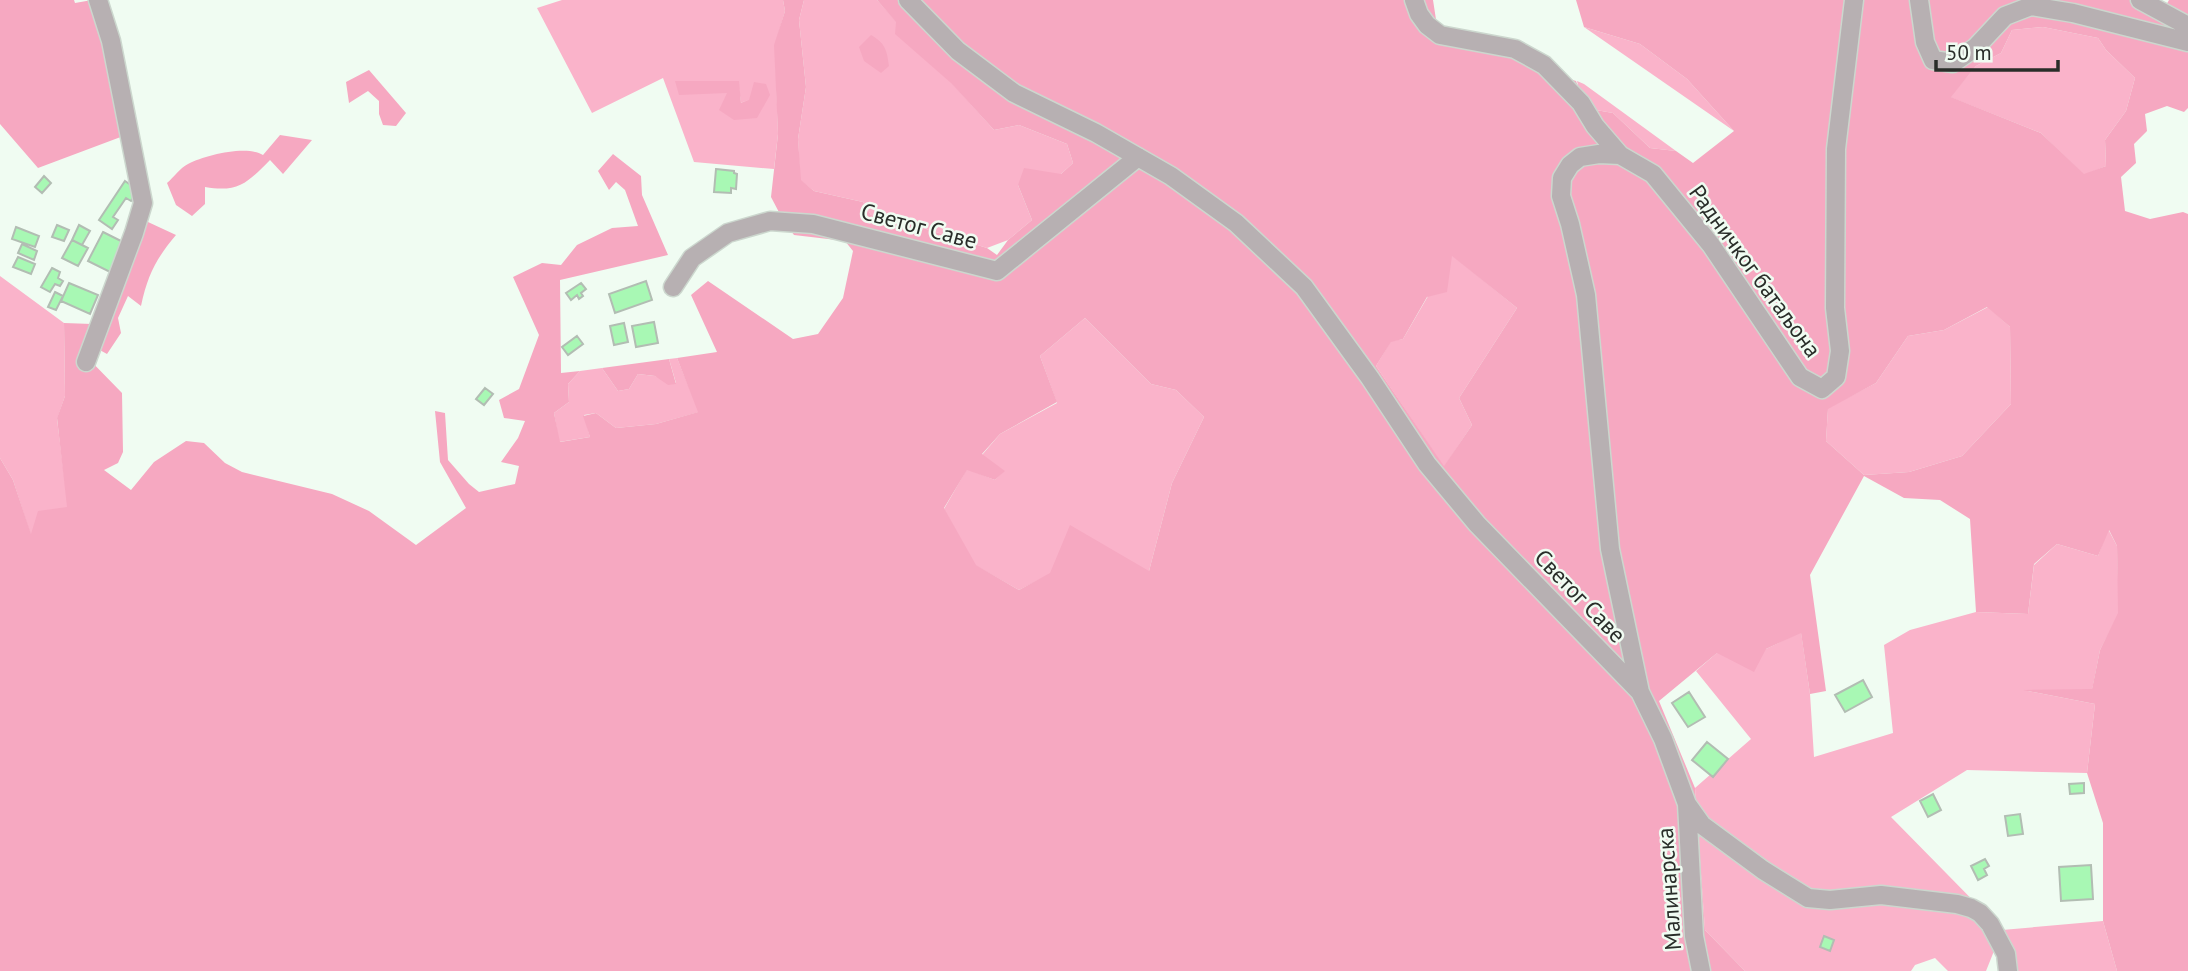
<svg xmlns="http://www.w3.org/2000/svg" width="2188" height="971" font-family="'PT Sans',sans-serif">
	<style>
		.green { fill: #fab3ca; fill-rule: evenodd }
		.forest { fill: #f6a8c1; fill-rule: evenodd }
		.building { fill: #a8f8b4; stroke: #b2bdb3; stroke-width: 2 }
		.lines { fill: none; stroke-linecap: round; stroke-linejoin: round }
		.minor-casing { stroke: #ccd7ce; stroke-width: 21 }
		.minor { stroke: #b7b0b2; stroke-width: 18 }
		.labels { text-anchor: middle; stroke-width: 5; stroke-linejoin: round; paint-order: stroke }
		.street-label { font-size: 23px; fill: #292d29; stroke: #f0fcf2 }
	</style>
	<rect width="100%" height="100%" fill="#f0fcf2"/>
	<path class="green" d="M562 0H783L785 11 775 45 778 134 774 169 694 162 663 78 592 113 537 8ZM738 81 741 103 749 100 720 110 728 93 676 82Z
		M804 0H877L994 130 1019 125 1067 144 1073 163 1061 174 1018 185 1032 220 1008 240 987 248 894 219 871 215 863 202 814 191 800 180 798 139 806 87 799 20Z
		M1584 27 1640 44 1687 79 1734 131Z
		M2043 27 2098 38 2106 50 2135 78 2126 111 2105 140 2106 166 2084 175 2041 133 1950 97 1976 66 2001 53 2012 30Z
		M1577 81 1584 84 1676 151 1650 148 1613 113 1596 110 1581 98Z
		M1452 255 1517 308 1459 398 1472 425 1444 467 1376 366 1391 341 1403 339Z
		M0 276 64 323 65 396 57 419 68 507 31 536 13 480 0 458Z
		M1988 307 2010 327 2011 404 1962 456 1909 472 1864 475 1826 441 1828 408 1876 383 1908 336 1944 330Z
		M1085 318 1151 384 1176 390 1204 417 1172 483 1149 571 1050 574 1019 590 975 565 944 509 967 469 995 480 1004 471 982 455 1000 434 1057 403 1040 356Z
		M677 358 699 412 656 424 616 428 596 413 584 415 590 437 559 442 554 413 569 402 568 384 580 371 602 368 618 391 629 389 638 374 655 376 676 383 669 359Z
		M2108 529 2117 546 2119 613 2100 650 2092 690 2028 691 2095 704 2087 773 1967 770 1891 817 2002 930 2103 921 2117 971H2007L2002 931 1986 971H1948L1935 958 1915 965 1911 971H1745L1705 930 1695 788 1751 739 1696 671 1718 652 1766 649 1801 632 1810 694 1814 757 1893 733 1884 645 1910 630 1976 612 2028 614 2034 565 2057 544 2098 556Z"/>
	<path class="forest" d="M0 0H74L75 3 92 0 126 135 38 168 0 124Z
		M783 0H804L799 20 806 87 798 139 801 180 814 191 863 202 871 215 894 219 987 248 997 255 1008 240 1032 220 1018 185 1024 168 1061 174 1073 163 1067 144 1019 125 994 130 951 83 895 34 896 22 877 0H1433L1437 26 1542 70 1576 81 1582 98 1596 110 1613 113 1650 148 1676 151 1693 163 1734 131 1687 79 1640 44 1584 27 1576 0H2131L2160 16 2169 0H2188V108L2184 112 2167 106 2145 114 2147 131 2134 144 2136 163 2121 177 2125 211 2150 219 2183 212 2188 214V971H2117L2103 921V823L2087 773 2095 704 2023 690 2092 689 2100 650 2118 613 2117 546 2109 530 2098 556 2057 544 2034 564 2028 614 1976 612 1970 519 1940 500 1904 498 1864 476 1810 575 1826 691 1810 694 1801 633 1766 649 1754 672 1717 653 1659 701 1695 788 1705 930 1745 971H0V458L13 480 31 534 38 511 67 507 57 418 65 396 64 323 92 324 148 222 176 235C156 259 148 274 141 306L128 296 118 318 121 333 107 354 87 343 82 352 122 393 123 452 118 463 104 470 131 490 154 462 186 441 204 443 225 463 242 472 332 494 369 511 416 545 466 508 440 462 435 411 445 413 448 460 469 484 479 492 515 484 519 466 501 462 518 438 525 421 504 418 499 400 519 389 539 335 513 277 542 263 561 265 577 245 612 228 638 226 625 190 616 182 609 190 598 171 613 154 641 176 642 195 668 255 560 280 561 373 580 371 568 384 569 402 554 413 560 442 590 437 583 416 596 413 616 428 656 424 698 412 677 358 717 352 691 295 708 281 793 339 818 334 843 298 853 251 845 241 794 235 782 218 771 197 778 134 774 45 785 11ZM2043 27 2098 38 2106 50 2135 78 2126 111 2105 140 2106 166 2084 174 2041 133 1951 97 1976 66 2001 53 2012 30ZM1452 256 1517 308 1459 398 1472 425 1444 466 1376 366 1391 342 1403 339 1427 297 1447 292ZM1987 307 2010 327 2011 404 1962 456 1909 472 1864 475 1826 441 1828 409 1876 383 1908 336 1944 330ZM1085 318 1151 384 1176 390 1204 417 1172 483 1149 571 1070 525 1050 573 1019 590 976 565 944 508 967 470 995 480 1005 471 982 454 1000 434 1057 402 1040 356Z
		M871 35C885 43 887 50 889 66L881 73 864 61 859 47Z
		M369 70 406 113 396 126 383 125 379 114V101L368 91 349 103 346 82Z
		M675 81H739L741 103 749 100 754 82 766 84 770 95 757 118 734 120 719 110 727 93 679 95Z
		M280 135 312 140 283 174 270 160C248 182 239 193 205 187V204L192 216 176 205 167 183C174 177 180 168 188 164 206 155 246 145 263 155Z
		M669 359 676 384 668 385 655 376 638 374 629 389 618 391 602 368Z"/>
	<path class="building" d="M716 169 734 171V173L737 174 736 189 731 188V193L714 192Z
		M44 176 51 183 42 193 35 187Z
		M125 181 138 190 131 201 126 198 113 217 118 220 112 229 99 220Z
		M57 225 69 230 64 241 52 237Z
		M79 225 90 231 82 245 72 240Z
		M16 227 39 236 35 247 12 239Z
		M103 232 127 244 112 273 88 261Z
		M72 240 88 248 78 266 62 258Z
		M22 244 37 251 34 260 18 253Z
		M18 257 35 264 31 274 13 267Z
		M52 268 60 272 58 278 63 281 60 286 55 284 50 292 41 287Z
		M646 281 652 300 615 313 609 294Z
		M69 283 98 295 90 314 61 301Z
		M581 283 586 289 581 293 583 296 579 299 577 295 571 300 566 293Z
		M55 292 63 296 56 310 48 307Z
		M654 322 658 343 636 347 632 326Z
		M624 323 628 342 614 345 610 326Z
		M577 336 583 344 568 355 562 347Z
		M485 388 493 394 484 405 476 399Z
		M1863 680 1872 697 1845 712 1835 695Z
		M1689 692 1705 717 1688 727 1672 703Z
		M1707 742 1728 759 1713 777 1692 760Z
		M2084 783V793L2070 794 2069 784Z
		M1933 794 1941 810 1928 817 1920 801Z
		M2020 814 2023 834 2008 836 2005 816Z
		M1985 859 1989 866 1984 869 1987 875 1978 880 1971 866Z
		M2091 865 2093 899 2061 901 2059 867Z
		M1824 936 1834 940 1830 951 1820 947Z"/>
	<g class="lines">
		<defs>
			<path id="minor" d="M908 0 958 51 1014 93 1096 133 1171 176 1236 223 1304 287 1370 378 1427 464 1477 524 1640 692 1663 739 1687 804 1702 825 1763 870 1808 898 1830 900 1881 895 1957 904 1971 908 1980 913 1990 924 2006 954 2008 971
				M1414 0 1419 14 1427 25 1440 35 1515 49 1544 65 1581 103 1595 126 1620 155 1653 174 1711 245 1800 377 1822 389 1836 377 1840 351 1835 308 1836 149 1854 0
				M1919 0 1925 42 1933 60 1953 63 1976 47 2005 16 2031 6 2073 13 2188 42
				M2140 0 2188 26
				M1620 155 1599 154 1580 157 1570 165 1562 178 1561 196 1570 224 1586 295 1610 549 1640 692
				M673 287 692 258 728 233 770 221 813 224 997 271 1138 157
				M86 362 134 233 143 203 111 41 98 0
				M1687 804 1694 936 1701 971"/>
		</defs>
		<use href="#minor" class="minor-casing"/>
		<use href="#minor" class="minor"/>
	</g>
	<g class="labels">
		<g class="street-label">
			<text transform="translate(919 226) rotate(15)" y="8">Светог Саве</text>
			<text transform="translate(1755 271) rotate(54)" y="8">Радничког батаљона</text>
			<text transform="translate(1580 596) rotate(46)" y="8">Светог Саве</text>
			<text transform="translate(1669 889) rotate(-94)" y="8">Малинарска</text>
		</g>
	</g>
	<path d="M1936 60v10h122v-10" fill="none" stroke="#292d29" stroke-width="3.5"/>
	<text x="1946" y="60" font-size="21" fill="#292d29" stroke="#f0fcf2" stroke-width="5" paint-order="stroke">50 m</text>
</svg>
